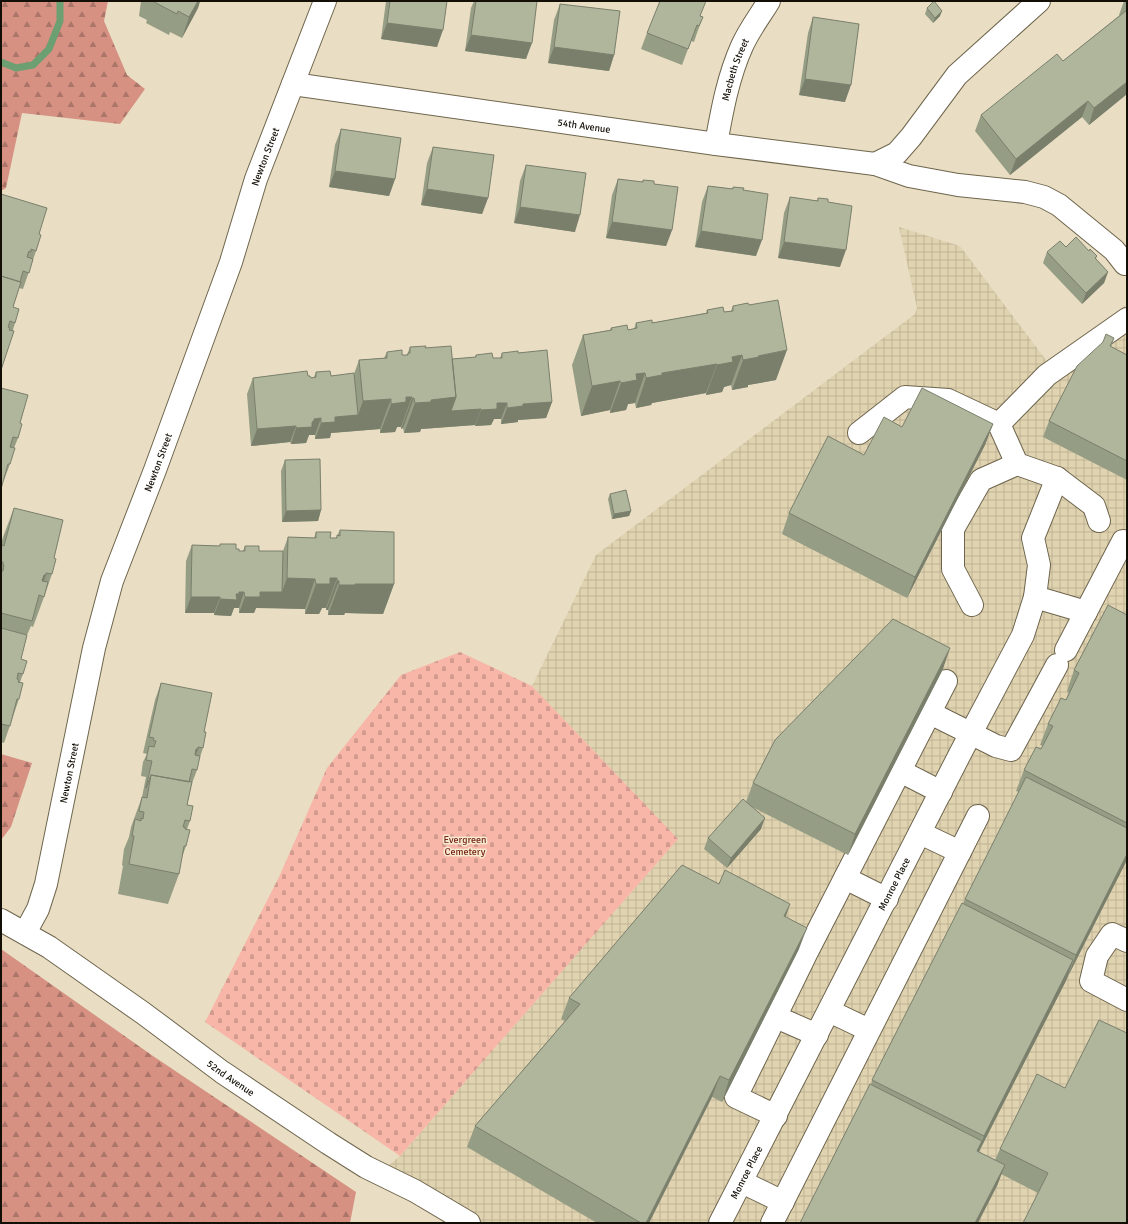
<svg xmlns="http://www.w3.org/2000/svg" width="1128" height="1224" font-family="Signika,sans-serif">
	<style>
		.industrial { fill: url(#industrial-grid) }
		.forest { fill: url(#forest-firs) }
		.cemetery { fill: url(#cemetery-stones) }
		.lines { fill: none; stroke-linecap: round; stroke-linejoin: round }
		.stream { stroke: #6c9f71; stroke-width: 7 }
		.minor-casing { stroke: #6e654d; stroke-width: 24 }
		.minor { stroke: #fff; stroke-width: 22 }
		.wall { fill: #969d85 }
		.shaded-wall { fill: #7a7f6c }
		.building { fill: #afb69b; stroke: #7a7f6c }
		.labels { text-anchor: middle; stroke-width: 3; stroke-linejoin: round; paint-order: stroke }
		.street-label { font-size: 10px; fill: #130f06; stroke: #f6ebd0 }
		.park-label { font-size: 10px; fill: #772518; stroke: #f6ebd0 }
	</style>
	<defs>
		<pattern id="industrial-grid" width="8" height="8" patternUnits="userSpaceOnUse"><rect width="8" height="8" fill="#e0d3b0"/><path d="M0 4h8M4 0v8" fill="none" stroke="#bfb496"/></pattern>
		<pattern id="forest-firs" width="22" height="20" patternUnits="userSpaceOnUse"><rect width="22" height="20" fill="#d69183"/><path d="M5 1l3.5 6h-7zM16 11l3.5 6h-7z" fill="#ac7569"/></pattern>
		<pattern id="cemetery-stones" width="16" height="16" patternUnits="userSpaceOnUse"><rect width="16" height="16" fill="#f7b6a8"/><path d="M2 7V4a2 2 0 0 1 4 0v3zM10 15v-3a2 2 0 0 1 4 0v3z" fill="#d39b8f"/></pattern>
	</defs>
	<rect width="100%" height="100%" fill="#e9dec3"/>
	<path class="industrial" d="M899 227 960 246 1049 364 1127 304V1223H469L384 1169 400 1156 678 839 532 686 596 555 915 314 917 308Z"/>
	<path class="forest" d="M1 1H108L104 21 127 75 145 89 120 124 22 113 6 188 1 191Z
		M1 754 32 763 11 827 1 840Z
		M1 949 153 1056 356 1192 350 1223H1Z"/>
	<path class="cemetery" d="M460 652 532 686 678 839 400 1156 205 1022 279 877 327 768 401 675Z"/>
	<g class="lines">
		<path class="stream" d="M1 62 16 68 33 65 49 49 60 21V1"/>
		<defs>
			<g id="minor">
				<path id="s1" d="M293 84 716 144 875 164 909 176 958 185 1025 192 1044 197 1059 205 1114 250 1125 264"/>
				<path id="s2" d="M716 144C722 111 728 77 742 46 749 30 760 16 769 1"/>
				<path d="M875 164 897 153 911 137 957 75 1039 1"/>
				<path d="M999 424 1047 375 1127 319"/>
				<path d="M859 433 905 397 948 400 999 424 1017 464"/>
				<path d="M1035 597 1086 612"/>
				<path d="M972 605 953 569V529L981 480 1017 464 1057 478 1094 506 1099 521"/>
				<path d="M1066 650 1123 541"/>
				<path d="M930 713 996 746 1011 750 1057 665"/>
				<path d="M900 771 941 792"/>
				<path d="M920 833 960 852"/>
				<path d="M845 878 887 899"/>
				<path id="s3" d="M1 920 49 947 143 1013 222 1072 328 1143 366 1167 415 1191 469 1223"/>
				<path id="s4" d="M25 933 38 909 46 884 94 648 112 581 155 470 231 262 256 179 325 1"/>
				<path d="M1127 941 1112 934 1097 956 1091 981 1127 1000"/>
				<path d="M829 1011 869 1030"/>
				<path d="M776 1017 817 1035"/>
				<path d="M776 1116 736 1097 806 954 946 681"/>
				<path d="M742 1182 783 1202"/>
				<path id="s5" d="M720 1223 961 752 1023 635 1035 597 1039 565 1033 538 1057 478"/>
				<path d="M772 1223 978 816"/>
			</g>
		</defs>
		<use href="#minor" class="minor-casing"/>
		<use href="#minor" class="minor"/>
	</g>
	<path class="wall" d="M141 1H200L198 8 182 38 170 32 169 35 146 23 147 20 139 16Z
		M386 1H447L437 47 381 39Z
		M474 1H537L526 59 465 51 471 8Z
		M1124 1H1127V94L1089 125 1082 117 1010 175 975 131 981 115 1063 61 1120 15H1119Z
		M560 4 614 55 609 71 548 63 554 20Z
		M927 8 940 16 933 23 925 14Z
		M701 16 703 17 697 33 694 42 691 41 682 65 641 49 647 33Z
		M813 17 845 102 799 95 808 33Z
		M341 129 395 179 389 196 329 187 335 145Z
		M433 147 488 198 482 214 421 205 427 163Z
		M526 165 575 232 514 223 520 181Z
		M618 179 642 182 643 180 672 230 666 246 606 238 612 195Z
		M708 186 743 190 756 256 695 247 702 202Z
		M1 194 39 234 36 251 23 289 19 288 13 307 15 323 1 370Z
		M790 197 817 201 818 198 828 202 840 267 778 258 784 213Z
		M1066 247 1089 251 1097 256 1096 259 1108 272 1104 283 1082 304 1043 263 1047 252Z
		M733 306 776 380 748 385V387L732 390 731 385 724 387 722 392 706 395V393L652 403 651 405 636 408 635 403 628 404 626 410 610 413V410L581 416 572 365 583 335 610 330 611 328 628 330 634 329 636 323H652L706 313 707 310 724 312 731 311Z
		M1114 338 1111 347 1127 355V480L1043 437 1049 421Z
		M410 347 425 348 452 359 475 357 476 355 493 358H500L502 353H518L552 402 546 418 518 420V422L501 424V419H494L491 425 475 426V425L421 429 420 432 404 433 403 428 401 429V427H397L395 432 380 433V429L331 433 330 438 315 439V435H309L306 443 291 444 290 442 251 446 247 394 253 378 308 376 311 378 314 377 316 372 331 376 354 374 359 360 384 358 387 352 402 355H407Z
		M1 388 20 423 18 438 14 448 10 464 4 480Z
		M993 424 985 445 907 598 782 534 789 513 864 455 902 427Z
		M285 460 321 510 318 521 282 522 281 471Z
		M610 494 631 511 629 516 612 519 608 499Z
		M14 508 54 558 52 574 44 597 33 627 31 626 27 635 21 659 23 674 20 682 19 699 4 743 1 742V544L3 537Z
		M340 530 394 584 383 614 345 613 344 615H328V610H326V608H322L319 614H305V609L276 608H256L254 613H239V608H234L231 616 214 615V613H185L186 561 192 545 220 546V544L236 549 239 551H243L245 546 259 551H283L288 537 314 538 316 532 330 538H336Z
		M1127 615V860L979 1152 995 1160 1000 1149 1065 1088 1127 1033 1038 1193 1001 1174 997 1186 871 1084 872 1080 963 904 965 899 1019 792 1016 791 1024 770 1041 749 1043 746 1040 745 1048 724 1066 700 1069 693 1067 691 1074 670Z
		M943 669 848 855 752 807 761 829 727 868 704 849 708 838 746 802 753 783Z
		M161 683 204 732 203 748 199 760 197 770 191 786 187 805 190 821 187 829 186 846 181 860 179 874 168 904 118 894 123 866 122 865 124 849 129 837 131 827 142 797 146 777 141 776 143 762 147 754 143 753 155 700Z
		M786 917 799 949 722 1102 712 1097 649 1223H597L467 1147 475 1126 565 1021 561 1019 569 998Z"/>
	<path class="shaded-wall" d="M198 1H200L198 8 182 38 189 17Z
		M942 11 940 16 933 23 935 18Z
		M387 23 443 30 437 47 381 39Z
		M471 35 532 43 526 59 465 51Z
		M554 47 614 55 609 71 548 63Z
		M805 79 851 85 845 102 799 95Z
		M1127 82V94L1089 125 1094 108Z
		M1088 101 1082 117 1010 175 1016 159Z
		M335 171 395 179 389 196 329 187Z
		M427 189 488 198 482 214 421 205Z
		M520 207 580 215 575 232 514 223Z
		M612 222 672 230 666 246 606 238Z
		M701 231 762 240 756 256 695 247Z
		M784 242 846 250 840 267 778 258Z
		M1108 272 1104 283 1082 304 1086 293Z
		M787 350 776 380 748 385V387L732 390 743 360 758 356Z
		M742 355 731 385 724 387 722 392 706 395 717 365 732 357Z
		M717 364 706 393 652 403 651 405 636 408 646 378 662 373Z
		M645 373 635 403 628 404 626 410 610 413 621 383 636 374Z
		M620 381 610 410 581 416 592 386Z
		M406 397H412L401 427H397L395 432 380 433 391 404Z
		M456 397 481 409 475 425 421 429 420 432 404 433 415 403 431 400Z
		M414 398 403 428 401 429 412 399Z
		M391 399 380 429 331 433 330 438 315 439 321 423 335 417 358 415 363 401Z
		M552 402 546 418 518 420V422L501 424 507 408 523 404Z
		M497 403H507L501 419H494L491 425 475 426 481 410Z
		M321 418 315 435H309L306 443 291 444 296 428 312 422 314 419Z
		M993 424 985 445 907 598 915 577Z
		M296 426 290 442 251 446 257 429Z
		M321 510 318 521 282 522 286 511Z
		M631 511 629 516 612 519 614 514Z
		M44 575H46L35 605Z
		M287 578 315 579 305 609 256 608 254 613H239L245 597 260 592H282Z
		M330 578H337L326 608H322L319 614H305L316 584Z
		M337 580 339 581 328 610H326Z
		M355 584H394L383 614 345 613 344 615H328L339 585Z
		M239 592H244L239 608H234L231 616 214 615 220 599 236 594Z
		M191 597H220L214 613H185Z
		M950 648 943 669 848 855 855 834Z
		M196 749H198L192 765Z
		M765 818 761 829 727 868 731 858Z
		M1127 854V860L1068 976 1076 955Z
		M790 904 783 925 784 916Z
		M807 928 799 949 722 1102 729 1080Z
		M1073 960 1066 981 976 1157 984 1136Z
		M720 1076 712 1097 649 1223H646Z
		M982 1141 975 1162 977 1151Z
		M1005 1165 997 1186 978 1223H975Z"/>
	<path class="building" d="M154 1H198L189 17 178 11 177 14 154 2Z
		M390 1H447L443 30 387 23Z
		M476 1H537L532 43 471 35Z
		M660 1H706L700 16 703 17 699 26 697 25 688 49 647 33Z
		M934 1 942 11 935 18 927 8Z
		M560 4 620 11 614 55 554 47Z
		M1127 10V82L1094 108 1088 101 1016 159 981 115 1057 54 1063 61Z
		M813 17 859 24 851 85 805 79Z
		M341 129 401 138 395 179 335 171Z
		M433 147 494 155 488 198 427 189Z
		M526 165 586 173 580 215 520 207Z
		M618 179 643 182V180L654 181V184L678 187 672 230 612 222Z
		M708 186 733 189V187L744 188 743 190 768 194 762 240 701 231Z
		M1 194 47 208 39 234 41 235 36 251 31 249V252L29 251 27 257 33 259 29 273 23 271 20 282 1 276Z
		M790 197 818 201V198L828 199V202L852 206 846 250 784 242Z
		M1076 237 1089 251 1090 249 1097 256 1095 258 1108 272 1086 293 1047 252 1060 241 1066 247Z
		M1 276 21 282 13 307 19 309 15 323 10 321 8 327 10 328 9 330 14 331 1 370Z
		M778 300 787 350 758 356 759 357 743 360 742 355 732 357 733 362 717 365V364L662 373V375L646 378 645 373 636 374 637 380 621 383 620 381 592 386 583 335 612 330 611 328 627 325 628 330 637 328 636 323 652 320V323L708 313 707 310 723 307 724 312 733 311V306L748 303 749 305Z
		M1106 334 1114 338 1110 346 1127 355V461L1049 421 1077 366 1103 342Z
		M426 346 425 348 451 346 456 397 431 400V402L415 403 414 398 412 399V397H406V402L391 404V399L363 401 359 360 387 358V352L402 350V355H408V353H410V347Z
		M547 350 552 402 523 404V406L507 408V403H497V409L481 410V409L451 411 456 397 452 359 476 357V355L492 353 493 358H502V353L518 351V353Z
		M307 371 308 376H310L311 378 316 377V372L330 371 331 376 354 373 358 415 335 417V422L321 423V418L314 419V421L312 422V427L296 428V426L257 429 253 378Z
		M1 388 28 395 20 423 22 424 18 438 13 437 10 447 15 448 10 464H8L1 489Z
		M922 388 993 424 915 577 789 513 828 436 864 455 884 417 902 427Z
		M320 459 321 510 286 511 285 460Z
		M626 490 631 511 614 514 610 494Z
		M14 508 63 520 54 558 56 559 52 574 46 573V575H44L42 581 48 582 44 597 39 595 32 621 1 613V571H3L4 565H3V562H1V549L2 545 4 546Z
		M340 530 394 532V584H355V585H339V581L337 580V578H330V584H316L315 579 287 578 288 537 316 538V532H331L330 538H337V535L340 536Z
		M220 544H236V549H239V551H245V546H259V551H283L282 592H260V597H245L244 592H239V594H236L237 600 220 599V597H191L192 545 220 546Z
		M1108 605 1127 615V823L1024 770 1036 747 1041 749 1053 726 1048 724 1061 698 1066 700 1079 673 1074 670Z
		M893 619 950 648 855 834 753 783 775 740Z
		M1 628 27 635 21 659 27 661 23 674 18 673 17 679 19 680 18 682 23 683 19 699H17L10 726 1 724Z
		M161 683 212 693 204 732H206L203 748 198 747V749H196L195 755 200 756 197 770 192 769 189 782 151 775 146 788 152 761 146 760 149 746 154 747 156 741 153 740 154 738 149 737Z
		M151 775 192 782 187 805 193 806 190 821 185 820 183 827H185V829L190 830 186 846H184L179 874 129 864 134 836H132L135 819 141 821V818L143 819 144 812 139 811 142 797 147 798Z
		M1026 777 1127 828V854L1076 955 965 899Z
		M743 799 765 818 731 858 708 838Z
		M682 865 719 884 725 870 790 904 784 916 807 928 729 1080 720 1076 646 1223H641L475 1126 580 1004 569 998Z
		M962 903 1073 960 984 1136 872 1080Z
		M1099 1020 1127 1033V1223H1023L1048 1173 1000 1149 1037 1074 1065 1088Z
		M870 1084 982 1141 977 1151 1005 1165 975 1223H800Z"/>
	<g class="labels">
		<g class="street-label">
			<text dy="4" stroke="none"><textPath href="#s2" startOffset="77">Macbeth Street</textPath></text>
			<text dy="4" stroke="none"><textPath href="#s1" startOffset="294">54th Avenue</textPath></text>
			<text dy="4" stroke="none"><textPath href="#s4" startOffset="815">Newton Street</textPath></text>
			<text dy="4" stroke="none"><textPath href="#s4" startOffset="491">Newton Street</textPath></text>
			<text dy="4" stroke="none"><textPath href="#s4" startOffset="167">Newton Street</textPath></text>
			<text dy="4" stroke="none"><textPath href="#s5" startOffset="381">Monroe Place</textPath></text>
			<text dy="4" stroke="none"><textPath href="#s3" startOffset="279">52nd Avenue</textPath></text>
			<text dy="4" stroke="none"><textPath href="#s5" startOffset="57">Monroe Place</textPath></text>
		</g>
		<g class="park-label">
			<text x="465" y="843">Evergreen<tspan x="465" dy="12">Cemetery</tspan></text>
		</g>
	</g>
	<rect width="1128" height="1224" fill="none" stroke="#130f06" stroke-width="4"/>
</svg>
